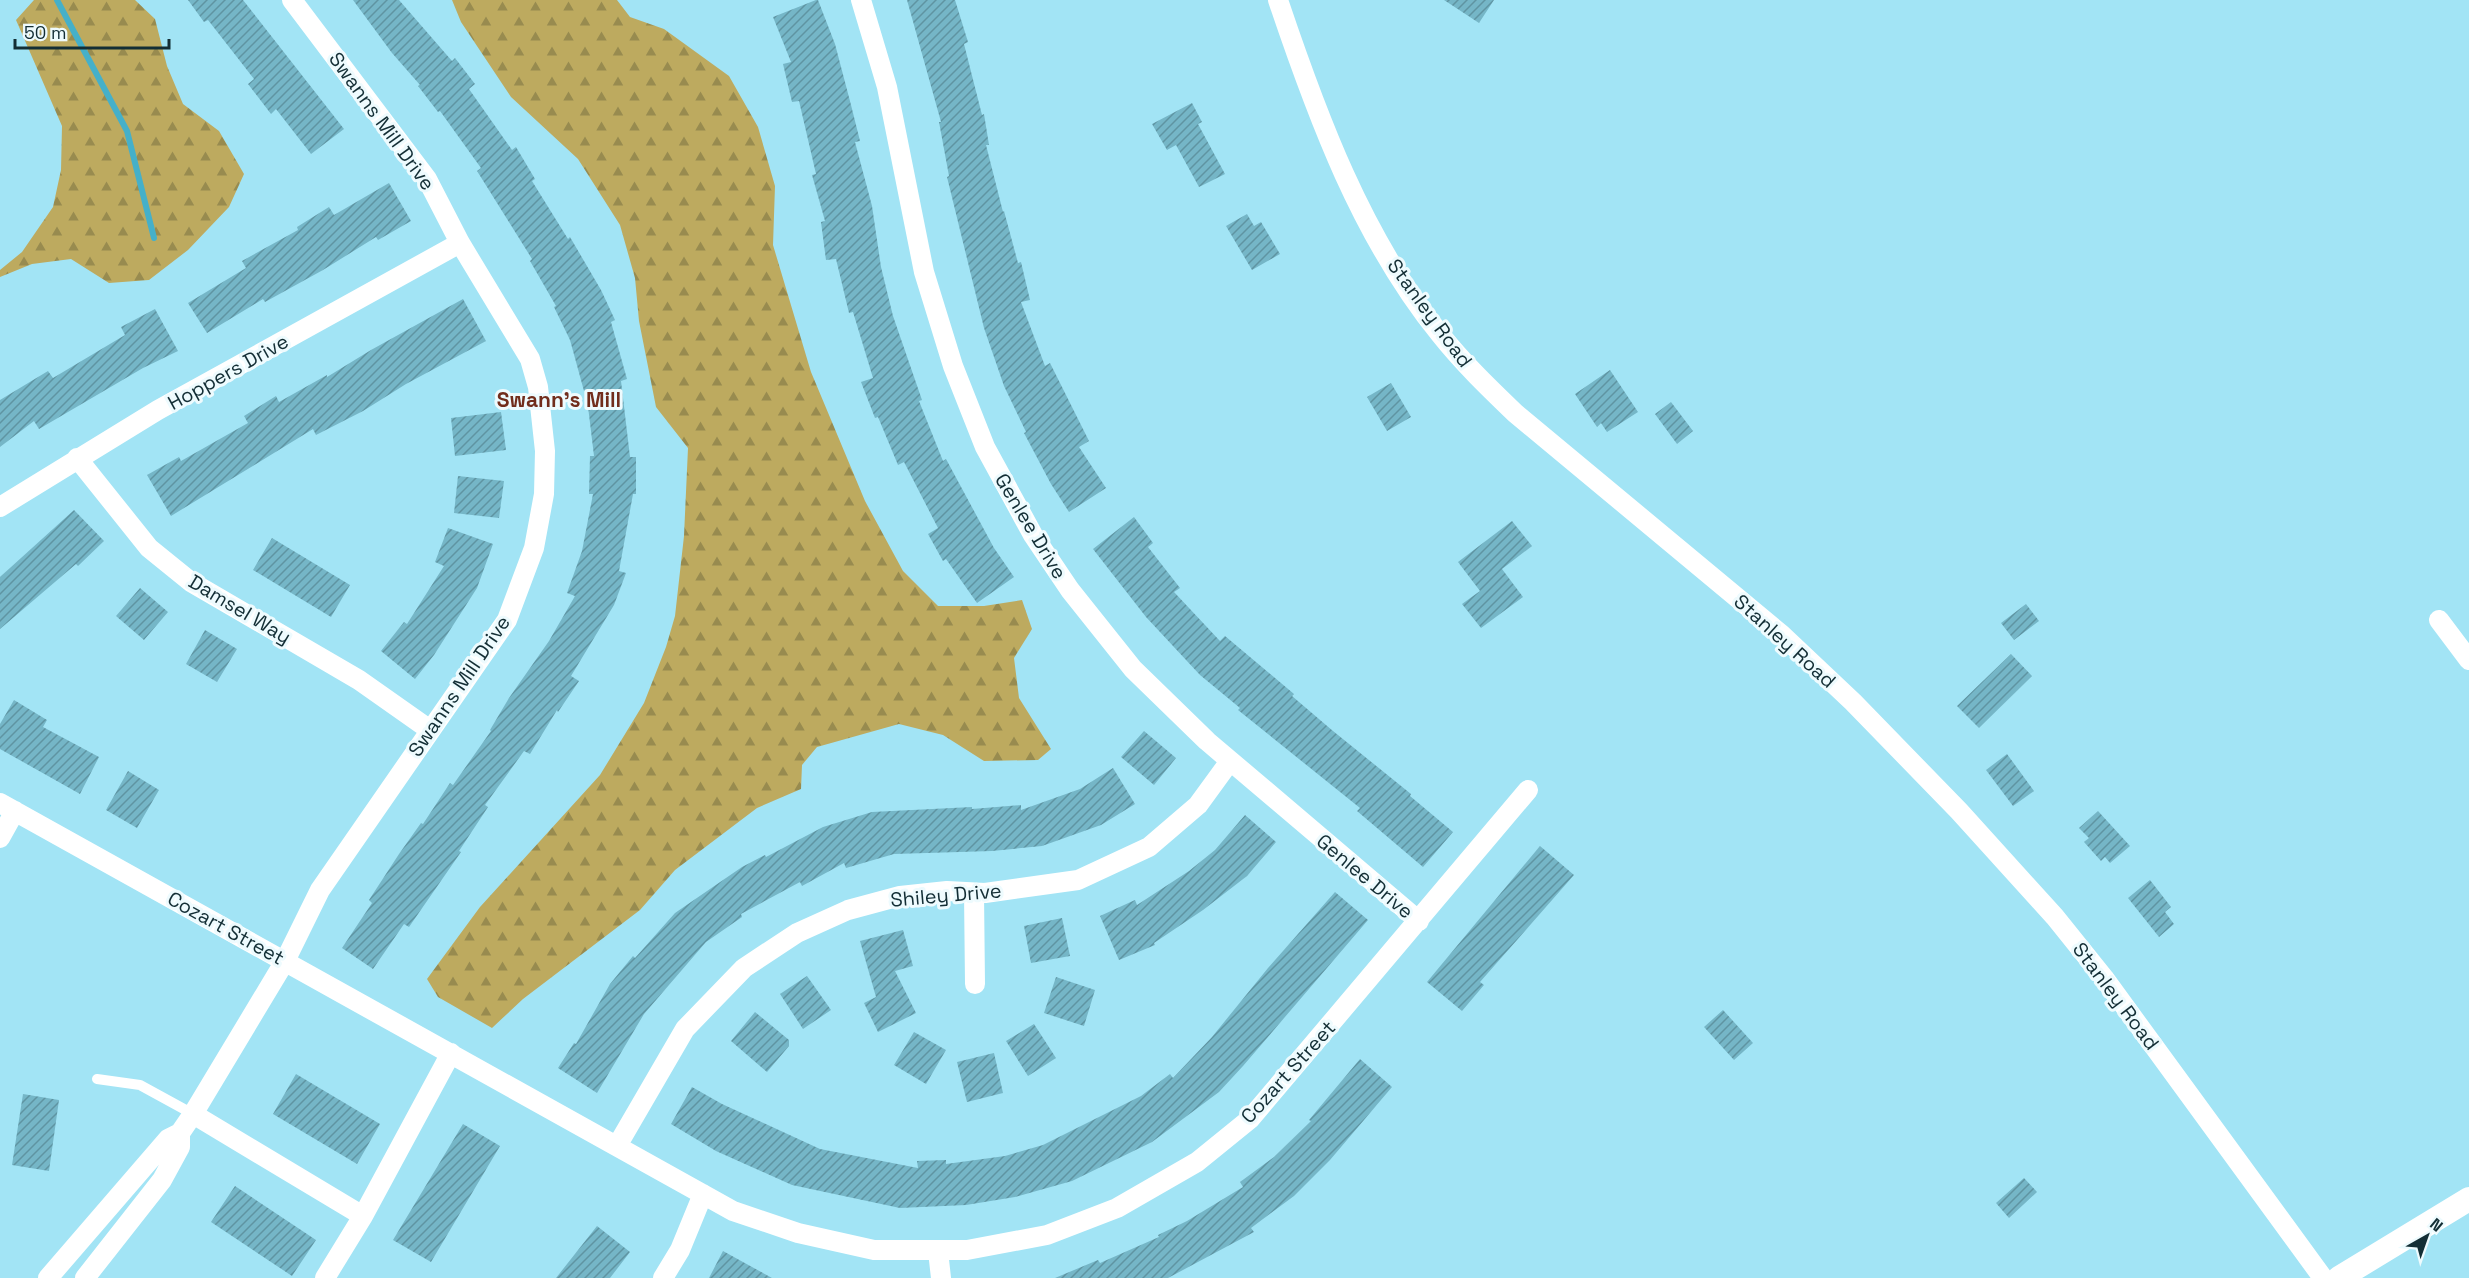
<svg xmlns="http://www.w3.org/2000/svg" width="2469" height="1278" font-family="'Space Grotesk',sans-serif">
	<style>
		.forest { fill: url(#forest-firs) }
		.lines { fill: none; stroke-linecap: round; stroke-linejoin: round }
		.stream { stroke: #45b0c9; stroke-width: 6 }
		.building { fill: url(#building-hatch) }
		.service { stroke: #fff; stroke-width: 10 }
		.minor { stroke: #fff; stroke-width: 20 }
		.tertiary { stroke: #fff; stroke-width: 24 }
		.labels { text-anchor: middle; stroke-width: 6; stroke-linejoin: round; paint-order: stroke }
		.street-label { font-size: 20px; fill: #132e35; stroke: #eefbfe }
		.neighbourhood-label { font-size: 21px; font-weight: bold; fill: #712d1c; stroke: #eefbfe }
	</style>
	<defs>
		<pattern id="forest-firs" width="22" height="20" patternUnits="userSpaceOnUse" patternTransform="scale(1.5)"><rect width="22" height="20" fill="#bdaa5f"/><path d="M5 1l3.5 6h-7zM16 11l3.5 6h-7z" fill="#988b4f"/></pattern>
		<pattern id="building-hatch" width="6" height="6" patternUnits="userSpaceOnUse" patternTransform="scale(1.5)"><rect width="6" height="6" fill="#75b6c7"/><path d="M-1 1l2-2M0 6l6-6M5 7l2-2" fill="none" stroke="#5f94a2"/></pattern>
	</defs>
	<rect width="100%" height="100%" fill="#a2e4f5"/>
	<path class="forest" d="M34 0H135L155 19 167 66 183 104 219 131 244 174 229 207 188 250 149 280 109 283 71 259 32 264 0 277V270L22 252 53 207 61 170 62 126 16 20Z
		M452 0H617L630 17 664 29 729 76 758 127 775 186 773 245 811 372 865 501 903 571 938 606H984L1022 600 1032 629 1014 658 1019 698 1051 749 1038 760 984 761 943 735 899 724 817 747 802 765 801 789 757 808 675 870 640 910 523 999 492 1028 438 997 427 979 480 907 600 775 644 703 666 647 675 616 684 536 688 448 656 407 639 321 635 278 620 225 578 159 511 97 461 22Z"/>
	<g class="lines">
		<path class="stream" d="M57 0 127 131 154 238"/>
	</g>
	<path class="building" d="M188 0H243L344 129 311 154 276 109 271 114 248 84 254 79 208 20 204 22Z
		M353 0H399L452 61 455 58 475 84 469 89 512 150 516 147 535 179 532 181 568 239 570 237 601 290 615 320 611 322 627 379 621 381 630 457H636V494H633L619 571 626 573 614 605 571 676 579 681 558 712 557 710 530 754 524 751 485 805 488 807 459 851 461 852 409 927 404 924 373 969 342 948 372 903 369 900 399 854 421 823 423 824 450 783 453 785 491 731 490 730 509 698 549 641 575 596 567 593 582 551 593 494H589L590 456H594L586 390 584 391 570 340 554 307 556 306 530 261 532 259 477 171 481 168 440 111 438 112 418 86 420 85 392 53Z
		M816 0H818L835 44 851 105 860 141 855 142 872 206 881 267 893 316 922 400 919 401 943 461 946 459 994 548 1014 577 977 603 946 559 943 561 928 534 938 528 904 462 898 465 878 417 875 418 861 382 873 378 853 312 849 313 836 259 826 260 821 222 825 221 812 175 816 174 799 101 792 102 783 64 791 62 773 17Z
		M907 0H955L968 42 964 44 982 115 984 114 989 145H986L1003 212 1004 211 1018 263 1021 262 1030 300 1021 302 1045 366 1050 363 1089 441 1079 447 1106 488 1069 512 1051 484 1024 433 1026 432 1004 386 984 328 947 177 949 176 939 122H941Z
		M1444 0H1494L1479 23Z
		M1192 103 1202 122 1198 124 1225 174 1199 187 1176 145 1167 150 1152 124Z
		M389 183 411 221 378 240 376 237 323 270 265 302 263 299 207 333 188 303 246 268 242 261 298 230 297 227 329 207 334 215Z
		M1247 214 1254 226 1261 222 1280 254 1252 270 1226 226Z
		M463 299 486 341 406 384 363 411 316 435 313 429 171 516 147 475 179 457 181 461 248 423 244 416 276 396 279 402 327 375V377L371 350Z
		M155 309 178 351 143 368 39 429 34 421 0 447V400L48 371 53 378 125 335 121 327Z
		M1610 370 1638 412 1607 432 1601 423 1597 427 1575 394Z
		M1391 383 1411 417 1387 431 1367 397Z
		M1671 402 1693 431 1677 444 1655 414Z
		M501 412 506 450 455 456 451 418Z
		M458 476 504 481 499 518 454 513Z
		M74 510 104 541 78 566 76 564 0 629V577Z
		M1134 517 1153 543 1148 547 1180 588 1174 592 1220 641 1225 636 1294 694 1292 696 1333 731 1411 794 1410 796 1453 832 1423 867 1357 811 1360 808 1238 710 1240 708 1200 675 1146 617 1093 549Z
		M1512 521 1532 546 1502 569 1523 597 1481 628 1462 604 1480 591 1458 562Z
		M448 528 493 544 477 588 434 655 415 679 381 651 404 622 407 624 444 566 435 562Z
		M272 538 350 585 331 617 253 570Z
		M140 588 168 612 144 640 116 616Z
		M2026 604 2039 621 2014 640 2001 623Z
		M205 630 237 649 217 682 186 664Z
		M2011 654 2032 676 1979 728 1957 706Z
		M14 700 47 720 43 727 99 757 80 794 0 749V724Z
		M1144 731 1176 758 1154 785 1121 757Z
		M2007 754 2034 791 2013 806 1986 770Z
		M1113 768 1135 804 1101 825 1042 846 992 851 894 854 846 868 844 863 802 886 800 882 741 914 742 917 706 942 644 1014 597 1093 558 1068 574 1043 576 1044 610 984 633 956 635 958 675 913 742 867 765 855 766 857 823 827 872 812 972 807V809L1021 805V810L1080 789Z
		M128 771 159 790 137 828 106 810Z
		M2098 811 2130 846 2110 863 2105 857 2101 861 2084 842 2089 838 2079 828Z
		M1245 815 1276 842 1247 876 1203 910 1154 943 1155 945 1119 960 1100 916 1135 900 1137 905 1189 871 1215 850Z
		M1540 846 1574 875 1480 982 1484 985 1462 1011 1427 982Z
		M2150 880 2171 907 2165 912 2174 924 2159 937 2128 898Z
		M1335 892 1368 920 1243 1066 1219 1092 1152 1142 1072 1181 1015 1197 966 1205 900 1208 792 1185 716 1151 671 1124 692 1087 722 1104 820 1149 918 1168 917 1161 946 1160V1164L1005 1156 1043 1145 1141 1096 1170 1074 1173 1078 1212 1037 1268 968Z
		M1062 918 1070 956 1031 963 1024 926Z
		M903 930 913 966 895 971 916 1013 878 1032 864 1003 876 997 860 941Z
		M807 976 831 1010 803 1029 780 994Z
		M1056 977 1095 990 1084 1026 1044 1013Z
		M1723 1010 1753 1043 1734 1060 1704 1027Z
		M755 1012 789 1040V1046L767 1072 731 1041Z
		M1034 1024 1056 1058 1028 1076 1006 1041Z
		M914 1032 946 1050 926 1084 894 1065Z
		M994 1053 1003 1093 967 1102 957 1062Z
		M1360 1059 1392 1087 1330 1160 1294 1196 1251 1228 1254 1232 1168 1278H1055L1098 1260 1100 1263 1159 1237 1158 1235 1187 1221 1243 1187 1240 1182 1274 1157 1311 1121 1309 1120Z
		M296 1074 380 1124 357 1164 273 1114Z
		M23 1094 59 1100 49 1171 12 1165Z
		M463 1124 500 1146 431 1262 393 1240Z
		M2024 1178 2037 1192 2009 1218 1996 1203Z
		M235 1186 316 1240 292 1276 211 1222Z
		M597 1226 630 1252 610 1278H556Z
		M723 1251 772 1278H709Z"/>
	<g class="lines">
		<path class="service" d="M97 1079 140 1085 193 1114"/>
		<path class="minor" d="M861 0 887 87 924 272 953 366 985 447 1033 535 1070 590 1133 669 1207 741 1419 921
			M1278 0C1317 116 1362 238 1440 334 1463 363 1489 388 1515 413L1782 635 1853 702 1959 811 2055 917 2104 978 2323 1278
			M77 458 149 548 191 582 359 680 430 730
			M0 507 158 410 460 243
			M2439 620 2469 660
			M0 803 733 1211 798 1233 874 1250H967L1047 1235 1117 1208 1197 1162 1250 1119 1528 790
			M0 838 15 811
			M974 893 975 984
			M193 1114 363 1216
			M617 1146 685 1029 744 968 797 933 848 910 900 896 947 891 985 893 1078 880 1149 847 1198 805 1230 761
			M938 1251 941 1278
			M48 1278 168 1139 180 1133 193 1114 285 961 320 890 507 620 534 548 544 494 545 451 538 387 530 359 460 243 427 179 292 0
			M85 1278 162 1180 180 1147V1133
			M325 1278 363 1216 451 1053
			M663 1278 680 1250 703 1194"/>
		<path class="tertiary" d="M2339 1278 2469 1199"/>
	</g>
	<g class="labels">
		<g class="street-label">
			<text transform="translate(382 121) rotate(54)" y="7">Swanns Mill Drive</text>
			<text transform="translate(1430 313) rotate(54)" y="7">Stanley Road</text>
			<text transform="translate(228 372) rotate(-29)" y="7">Hoppers Drive</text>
			<text transform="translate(1031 526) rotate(59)" y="7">Genlee Drive</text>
			<text transform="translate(240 609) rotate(31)" y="7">Damsel Way</text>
			<text transform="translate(1785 641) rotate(42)" y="7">Stanley Road</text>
			<text transform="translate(459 686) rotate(-56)" y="7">Swanns Mill Drive</text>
			<text transform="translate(1365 876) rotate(40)" y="7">Genlee Drive</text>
			<text transform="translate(946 895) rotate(-5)" y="7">Shiley Drive</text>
			<text transform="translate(226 928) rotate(29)" y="7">Cozart Street</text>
			<text transform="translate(2116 996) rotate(53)" y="7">Stanley Road</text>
			<text transform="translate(1288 1072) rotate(-48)" y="7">Cozart Street</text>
		</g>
		<g class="neighbourhood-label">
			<text x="559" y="407">Swann's Mill</text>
		</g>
	</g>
	<g transform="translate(2427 1236) rotate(40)" stroke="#eefbfe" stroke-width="4.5" paint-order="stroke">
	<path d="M0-4.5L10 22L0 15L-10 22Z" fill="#132e35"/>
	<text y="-9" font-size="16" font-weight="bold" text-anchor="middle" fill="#132e35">N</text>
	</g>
	<path d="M15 39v9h154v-9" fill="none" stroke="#132e35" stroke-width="3"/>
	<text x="24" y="39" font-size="18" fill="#132e35" stroke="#eefbfe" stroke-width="4.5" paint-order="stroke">50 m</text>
</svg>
